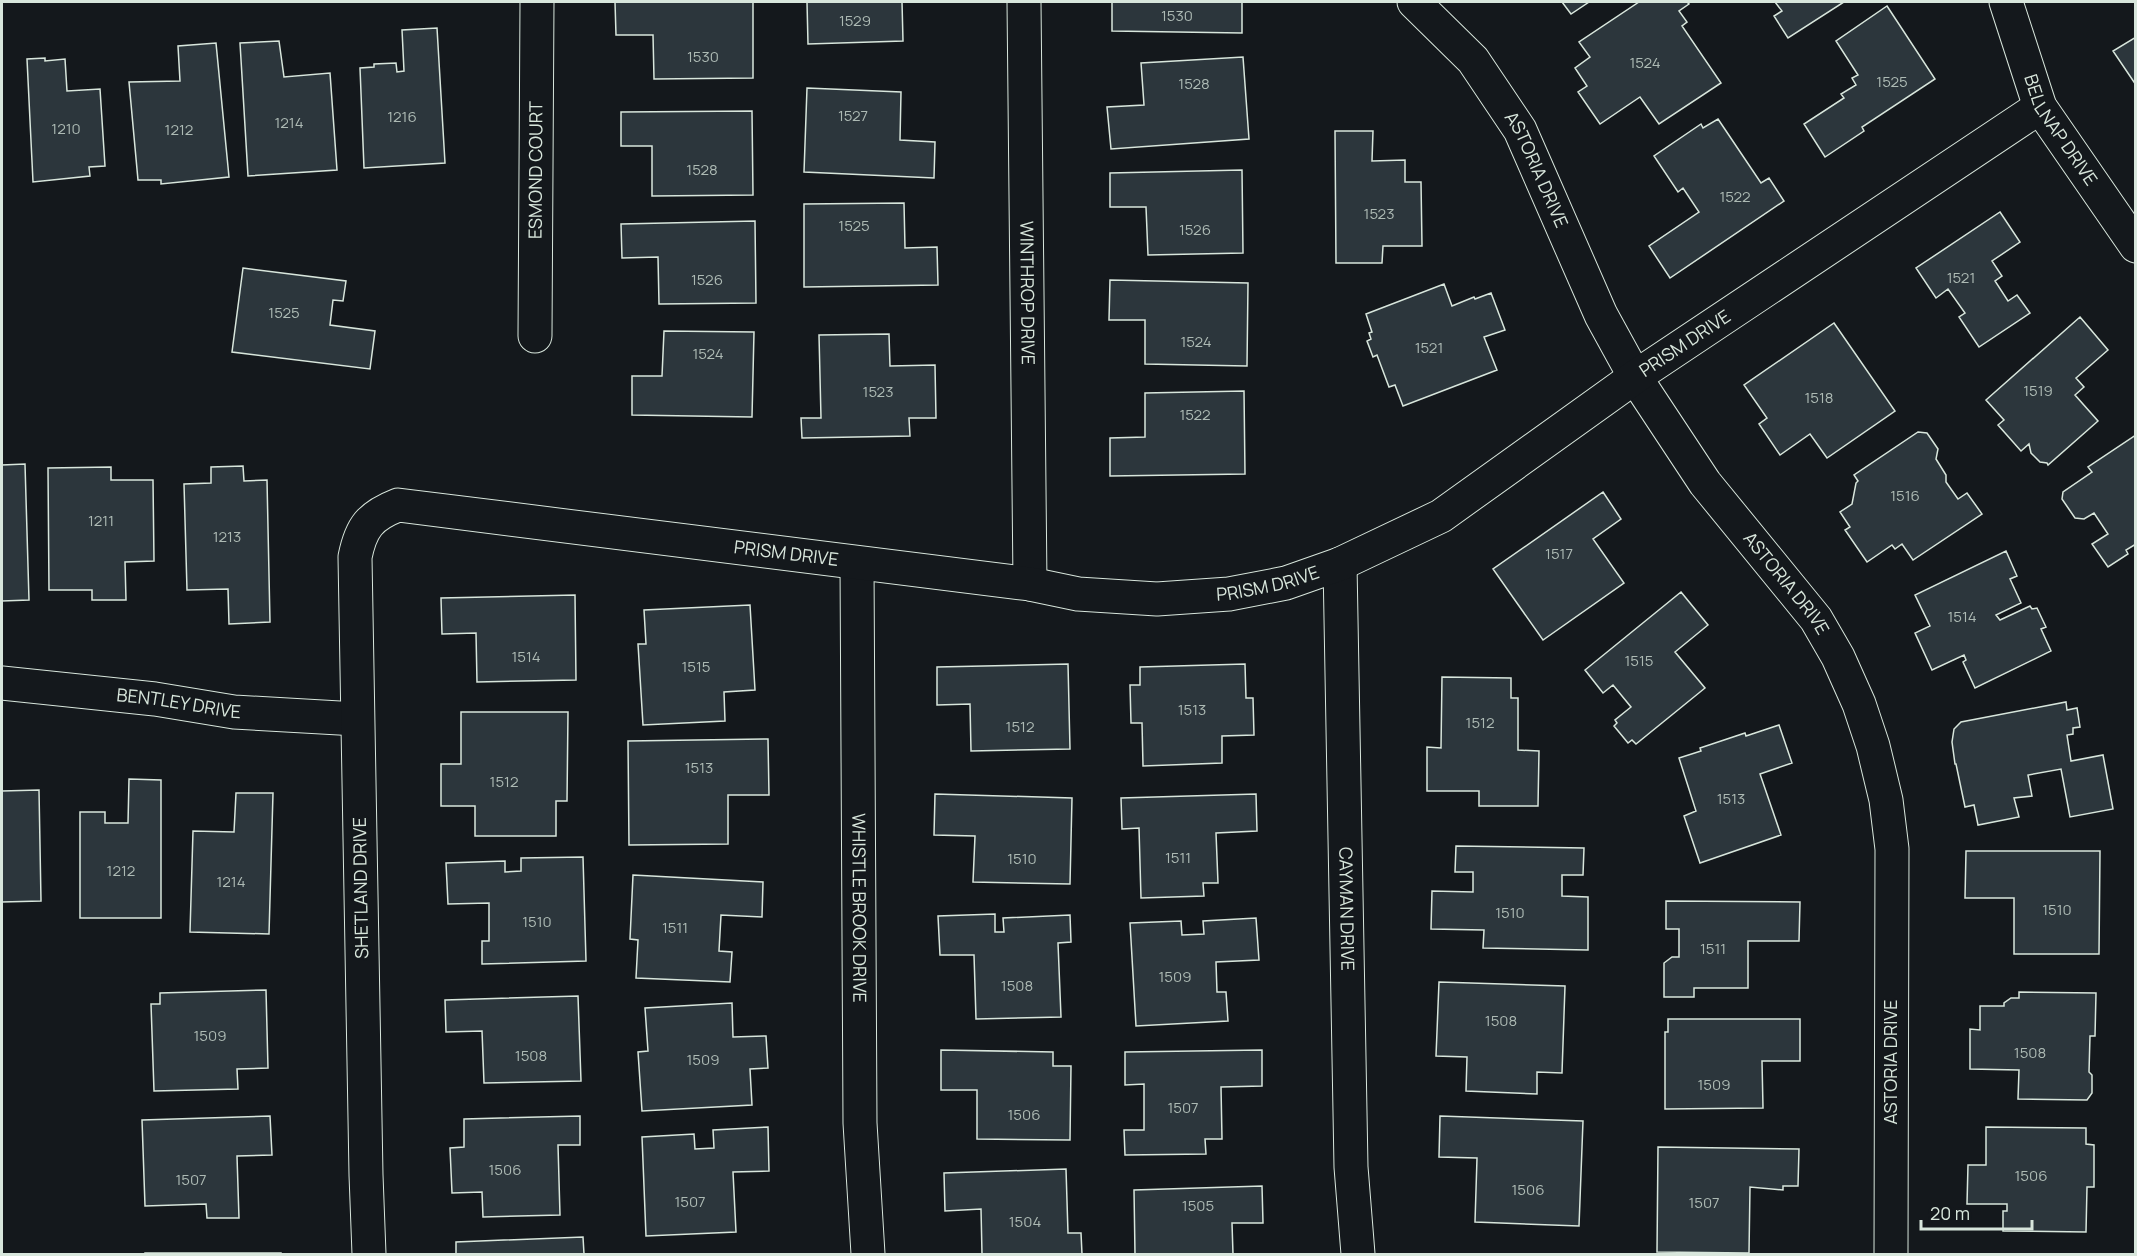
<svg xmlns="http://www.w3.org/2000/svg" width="2137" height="1256" font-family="Manrope,sans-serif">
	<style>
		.building { fill: #2c363c; stroke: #d8e6dc; stroke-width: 1.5 }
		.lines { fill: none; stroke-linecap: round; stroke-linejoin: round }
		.minor-casing { stroke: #d8e6dc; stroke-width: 35 }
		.minor { stroke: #14181c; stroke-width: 33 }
		.labels { text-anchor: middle; stroke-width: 4.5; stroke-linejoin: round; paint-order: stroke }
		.number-label { font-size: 15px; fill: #adbab4 }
		.street-label { font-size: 18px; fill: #d8e6dc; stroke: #14181c }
	</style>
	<rect width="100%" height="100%" fill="#14181c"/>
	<path class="building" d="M615 2H753V78L654 79 653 35H616Z
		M807 2H902L903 41 808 44Z
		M1112 2H1242V33L1112 31Z
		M1562 2H1589L1571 14Z
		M1639 2H1687L1689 4 1679 11 1687 22 1682 26 1721 83 1659 124 1640 97 1600 124 1578 92 1587 86 1575 68 1590 57 1579 42Z
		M1775 2H1844L1788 38 1774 16 1782 11Z
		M1887 6 1935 79 1862 127 1864 131 1825 157 1804 124 1844 98 1841 94 1856 85 1852 78 1858 75 1836 41Z
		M437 28 445 163 364 168 360 68 374 67V64L396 63 397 72 404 71 402 30Z
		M2136 37V85L2113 51Z
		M279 41 284 77 330 73 337 170 248 176 240 43Z
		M216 43 229 177 161 184V180H138L129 82 180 81 178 46Z
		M1243 57 1249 139 1111 149 1107 107 1144 105 1141 63Z
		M45 58V61L65 59 67 91 100 89 105 166 89 167 90 176 33 182 27 59Z
		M807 88 901 92 900 140 935 142 934 178 804 172Z
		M752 111 753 195 652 196V146H621V112Z
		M1718 119 1761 183 1769 178 1784 201 1670 278 1649 246 1699 212 1683 188 1678 192 1654 156 1701 124 1703 128Z
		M1335 131H1373L1372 161 1405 160V182H1421L1422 246H1383L1382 263H1336Z
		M1242 170 1243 253 1148 255 1146 207H1110V173Z
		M904 203 905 248 937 247 938 285 804 287V204Z
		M2000 212 2020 242 1992 261 2002 276 1995 281 2008 301 2017 295 2030 313 1979 347 1959 317 1965 313 1948 289 1936 298 1916 268Z
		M755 221 756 303 659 304 658 257 622 258 621 224Z
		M243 268 346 281 343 301 333 300 330 325 375 331 370 369 232 352Z
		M1110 280 1248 283 1247 366 1145 364V320H1109Z
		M1444 284 1452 306 1474 297 1475 299 1491 293 1505 330 1484 337 1497 370 1403 406 1395 385 1389 387 1377 355 1373 357 1367 341 1371 339 1369 333 1372 332 1366 314Z
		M2080 317 2108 350 2076 378 2084 387 2075 395 2098 421 2048 465 2047 463 2040 462 2031 453 2029 444 2021 451 1998 425 2004 420 1986 400Z
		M1834 323 1895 411 1827 458 1810 434 1780 455 1759 424 1767 418 1744 385Z
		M664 331 754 332 752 417 632 415V376H662Z
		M889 334 890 366 935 365 936 418H909L910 436 802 438 801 418H821L819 335Z
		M1244 391 1245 474 1110 476V438L1145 437V393Z
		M1918 432 1927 433 1938 449 1936 459 1946 475V482L1958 499 1967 493 1982 514 1913 560 1902 544 1895 549 1892 545 1867 562 1845 530 1850 527 1840 512 1852 504 1856 483 1858 481 1854 475Z
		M2136 435V544L2126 550 2128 554 2108 567 2092 544 2108 534 2094 513 2084 519 2075 518 2062 499 2063 492 2092 472 2088 467Z
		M25 464 29 600 2 601V465Z
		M243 466 244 481 267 480 270 622 229 624 228 589 187 590 184 484 211 483V467Z
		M111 467V480H153L154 561 125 562 126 600H92V590H49L48 468Z
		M1603 492 1621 519 1593 539 1624 583 1543 640 1493 569Z
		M2006 551 2017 576 2010 579 2021 603 1996 615 2000 620 2030 606 2032 609 2037 608 2046 627 2041 629 2051 651 1975 688 1963 662 1966 660 1964 655 1932 670 1915 633 1930 626 1915 595Z
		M1681 592 1708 625 1675 652 1705 688 1636 744 1632 740 1628 743 1614 726 1617 723 1615 720 1631 707 1613 685 1603 693 1585 670Z
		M575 595 576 680 477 682 476 633 442 634 441 598Z
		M750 605 755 690 724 692 725 721 643 725 638 644H646L644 610Z
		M1068 664 1070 749 971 751 970 704 937 705V667Z
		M1245 664 1246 698H1253L1254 735 1222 736V763L1143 766 1142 723H1131L1130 685H1140V667Z
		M1442 677 1511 678V698H1518V750L1539 751 1538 806H1479V791H1427V747L1441 748Z
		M2066 702 2067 710 2077 708 2080 727 2073 728V734L2067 735 2071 761 2103 755 2113 809 2070 817 2061 769 2028 775 2032 796 2014 798 2019 817 1978 825 1974 805 1965 807 1956 764H1955L1952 742 1954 729 1961 722Z
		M461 712H568L567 801H556V836H475V806H441V764H461Z
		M1779 725 1792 763 1760 774 1781 835 1700 863 1684 816 1696 811 1679 758 1701 751 1700 748 1745 733 1746 736Z
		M768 739 769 795H728V844L629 845 628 741Z
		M129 779 161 780V918H80V812H105V823H128Z
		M39 790 41 901 2 902V791Z
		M236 793H273L269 934 190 932 193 831 234 832Z
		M935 794 1072 798 1070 884 973 882 975 836 934 835Z
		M1256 794 1257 831 1216 833 1218 883H1203L1204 896 1141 898 1139 828 1122 829 1121 798Z
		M1456 846 1584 848 1583 875H1562V896L1588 897V950L1483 948 1484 930 1431 929 1432 891 1473 892V872H1455Z
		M1966 851H2100L2099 954H2014V898H1965Z
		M583 857 586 961 482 964V941H489V903L448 904 446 863 505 861V872L521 871V858Z
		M633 875 763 882 762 917 721 915 719 951 732 952 730 982 636 978 638 940 630 939Z
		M1666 901 1800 902 1799 941H1748V988H1694V997H1664V963L1672 957H1679V929H1666Z
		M995 914V932H1004L1003 918 1070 915 1071 942 1058 943 1061 1017 976 1019 974 955H940L938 916Z
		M1256 918 1259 960 1216 962 1217 992H1226L1228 1021 1136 1026 1130 923 1181 921 1182 935 1204 934 1203 921Z
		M1439 982 1565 986 1562 1073 1537 1072V1094L1466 1091 1467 1057 1436 1056Z
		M266 990 268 1068 237 1069 238 1089 154 1091 151 1004H160V993Z
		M2019 992 2096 993 2095 1036H2090L2089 1072 2092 1075V1093L2087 1100 2018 1099 2019 1070 1970 1069V1029L1980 1030V1006H2004V1003L2011 998H2019Z
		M578 996 581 1081 484 1083 482 1031 446 1032 445 1000Z
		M732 1003 733 1037 766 1036 768 1068 750 1069 752 1105 642 1111 638 1052 648 1051 645 1008Z
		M1668 1019H1800V1061H1762L1763 1108 1665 1109V1032H1668Z
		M941 1050 1053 1052V1066H1071L1070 1140 977 1139V1090H941Z
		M1262 1050V1086L1221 1087 1222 1139H1205L1206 1154 1125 1155 1124 1130H1144V1084L1125 1085V1052Z
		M270 1116 272 1155 237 1156 239 1218H207L206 1204 145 1206 142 1120Z
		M580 1116V1145H558L560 1215 483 1217 482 1192 452 1193 450 1148 464 1147V1119Z
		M1440 1116 1583 1121 1579 1226 1475 1222 1477 1158 1439 1157Z
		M768 1127 769 1171 733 1172 736 1232 646 1236 642 1137 694 1134 695 1149 714 1148 713 1130Z
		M1986 1127 2086 1128V1144L2094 1145V1187H2087L2086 1232 2003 1231V1211H2007V1204H1967L1968 1165H1986Z
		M1658 1147 1799 1149 1798 1186H1783V1190L1750 1187 1749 1253 1657 1252Z
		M1066 1169 1068 1233H1081L1082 1254H982L981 1209 945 1211 944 1173Z
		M1262 1186 1263 1223H1232L1233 1254H1135L1134 1190Z
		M583 1237 584 1254H456V1242Z
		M145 1253H281V1254H145Z"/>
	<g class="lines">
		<defs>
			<g id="minor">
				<path id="s1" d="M1024 2 1030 584"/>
				<path id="s2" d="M1414 2 1473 60 1520 130 1601 315 1635 377 1705 483 1816 619 1838 657 1859 704 1873 746 1886 800 1892 849 1891 1254"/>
				<path id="s3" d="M2006 2 2040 107 2136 246"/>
				<path id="s4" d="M535 336 537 2"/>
				<path id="s5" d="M857 563 860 1123 868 1254"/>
				<path id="s6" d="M1340 564 1351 1167 1358 1254"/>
				<path id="s7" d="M2 683 155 699 234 712 357 719"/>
				<path id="s8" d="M369 1254 366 1175 355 557C361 527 370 516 398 505L1030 584 1078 594 1157 599 1229 594 1286 583 1340 564 1441 516 1635 377 2040 107"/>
			</g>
		</defs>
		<use href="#minor" class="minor-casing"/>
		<use href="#minor" class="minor"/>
	</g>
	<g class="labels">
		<g class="number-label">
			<text x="1177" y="21">1530</text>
			<text x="855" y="26">1529</text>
			<text x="703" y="62">1530</text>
			<text x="1645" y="68">1524</text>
			<text x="1892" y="87">1525</text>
			<text x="1194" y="89">1528</text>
			<text x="853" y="121">1527</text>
			<text x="402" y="122">1216</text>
			<text x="289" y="128">1214</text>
			<text x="66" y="134">1210</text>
			<text x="179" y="135">1212</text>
			<text x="702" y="175">1528</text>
			<text x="1735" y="202">1522</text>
			<text x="1379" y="219">1523</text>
			<text x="854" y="231">1525</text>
			<text x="1195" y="235">1526</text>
			<text x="1961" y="283">1521</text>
			<text x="707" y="285">1526</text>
			<text x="284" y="318">1525</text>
			<text x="1196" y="347">1524</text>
			<text x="1429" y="353">1521</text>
			<text x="708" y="359">1524</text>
			<text x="2038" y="396">1519</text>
			<text x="878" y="397">1523</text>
			<text x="1819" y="403">1518</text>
			<text x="1195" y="420">1522</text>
			<text x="1905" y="501">1516</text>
			<text x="101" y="526">1211</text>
			<text x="227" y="542">1213</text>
			<text x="1559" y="559">1517</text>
			<text x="1962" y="622">1514</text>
			<text x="526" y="662">1514</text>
			<text x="1639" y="666">1515</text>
			<text x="696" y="672">1515</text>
			<text x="1192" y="715">1513</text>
			<text x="1480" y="728">1512</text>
			<text x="1020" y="732">1512</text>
			<text x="699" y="773">1513</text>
			<text x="504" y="787">1512</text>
			<text x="1731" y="804">1513</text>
			<text x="1178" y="863">1511</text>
			<text x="1022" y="864">1510</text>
			<text x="121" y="876">1212</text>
			<text x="231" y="887">1214</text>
			<text x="2057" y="915">1510</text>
			<text x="1510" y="918">1510</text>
			<text x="537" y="927">1510</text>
			<text x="675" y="933">1511</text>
			<text x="1713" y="954">1511</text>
			<text x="1175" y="982">1509</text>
			<text x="1017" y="991">1508</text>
			<text x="1501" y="1026">1508</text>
			<text x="210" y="1041">1509</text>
			<text x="2030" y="1058">1508</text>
			<text x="531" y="1061">1508</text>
			<text x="703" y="1065">1509</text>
			<text x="1714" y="1090">1509</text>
			<text x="1183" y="1113">1507</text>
			<text x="1024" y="1120">1506</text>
			<text x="505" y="1175">1506</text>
			<text x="2031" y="1181">1506</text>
			<text x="191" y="1185">1507</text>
			<text x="1528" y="1195">1506</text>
			<text x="690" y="1207">1507</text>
			<text x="1704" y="1208">1507</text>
			<text x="1198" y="1211">1505</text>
			<text x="1025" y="1227">1504</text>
		</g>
		<g class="street-label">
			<text dy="6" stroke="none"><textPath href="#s3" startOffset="140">BELLNAP DRIVE</textPath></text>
			<text dy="6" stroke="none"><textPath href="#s4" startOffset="166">ESMOND COURT</textPath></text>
			<text dy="6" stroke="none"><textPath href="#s2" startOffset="210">ASTORIA DRIVE</textPath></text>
			<text dy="6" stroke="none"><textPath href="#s1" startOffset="291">WINTHROP DRIVE</textPath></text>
			<text dy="6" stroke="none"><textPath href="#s8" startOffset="2132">PRISM DRIVE</textPath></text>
			<text dy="6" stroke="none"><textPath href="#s8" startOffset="1160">PRISM DRIVE</textPath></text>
			<text dy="6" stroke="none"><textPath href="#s8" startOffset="1646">PRISM DRIVE</textPath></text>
			<text dy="6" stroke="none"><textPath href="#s2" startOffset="696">ASTORIA DRIVE</textPath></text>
			<text dy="6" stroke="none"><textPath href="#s7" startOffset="178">BENTLEY DRIVE</textPath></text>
			<text transform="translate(361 888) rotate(-91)" y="6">SHETLAND DRIVE</text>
			<text dy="6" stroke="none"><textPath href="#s5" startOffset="345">WHISTLE BROOK DRIVE</textPath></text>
			<text dy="6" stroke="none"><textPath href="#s6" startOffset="345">CAYMAN DRIVE</textPath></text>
			<text transform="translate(1891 1062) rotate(-90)" y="6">ASTORIA DRIVE</text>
		</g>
	</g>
	<rect width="2137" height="1256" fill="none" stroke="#d8e6dc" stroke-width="6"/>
	<path d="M1921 1220v9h111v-9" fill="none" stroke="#d8e6dc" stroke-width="3"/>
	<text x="1930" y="1220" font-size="18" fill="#d8e6dc" stroke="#14181c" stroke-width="4.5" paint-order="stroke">20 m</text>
</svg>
